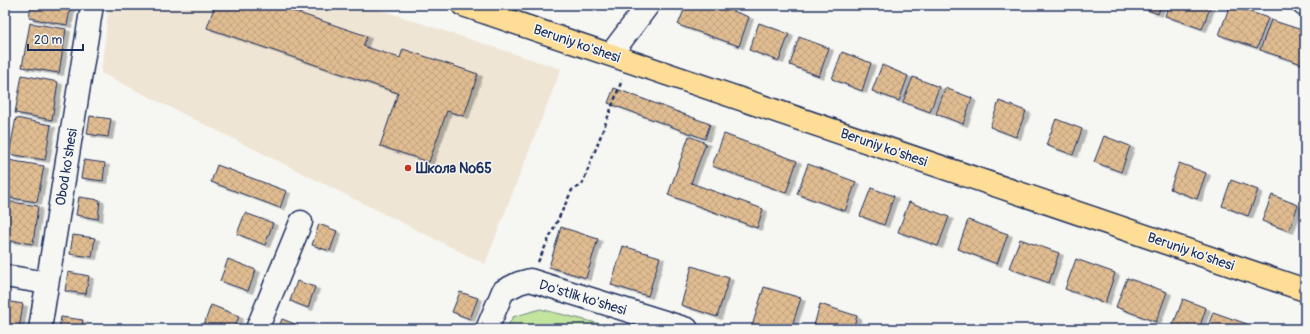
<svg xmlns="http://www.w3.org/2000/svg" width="1310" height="334" font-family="Pangolin,sans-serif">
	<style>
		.built { fill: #efe5d5 }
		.grass { fill: #c3e49d; stroke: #6f8a7e }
		.building { fill: url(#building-cross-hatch); stroke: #1b2f5e; filter: url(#shadow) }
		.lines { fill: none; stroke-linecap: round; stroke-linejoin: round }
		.minor-casing { stroke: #1b2f5e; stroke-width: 25 }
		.major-casing { stroke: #1b2f5e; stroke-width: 25 }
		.path { stroke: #1b2f5e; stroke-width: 2.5; stroke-dasharray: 4 3; stroke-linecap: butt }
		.minor { stroke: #f6f6f2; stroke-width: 22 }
		.major { stroke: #fedd96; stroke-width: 22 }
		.poi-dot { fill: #c8321e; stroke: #f6f6f2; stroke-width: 1.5 }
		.labels { text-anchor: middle; stroke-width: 3; stroke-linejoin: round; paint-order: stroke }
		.street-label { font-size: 14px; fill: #1b2f5e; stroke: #f6f6f2 }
		.poi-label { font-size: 14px; font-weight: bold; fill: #1b2f5e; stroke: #f6f6f2; text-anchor: start }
	</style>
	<defs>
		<pattern id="building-cross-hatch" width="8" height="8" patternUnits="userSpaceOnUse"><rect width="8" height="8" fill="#e0bc91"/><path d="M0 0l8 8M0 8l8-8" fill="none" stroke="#c0a27f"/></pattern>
		<filter id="shadow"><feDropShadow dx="4.5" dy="2.5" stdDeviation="0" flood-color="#0004"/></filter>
	</defs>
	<rect width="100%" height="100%" fill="#f6f6f2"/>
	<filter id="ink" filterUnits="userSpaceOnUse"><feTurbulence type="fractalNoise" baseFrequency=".025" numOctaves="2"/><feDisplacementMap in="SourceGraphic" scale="8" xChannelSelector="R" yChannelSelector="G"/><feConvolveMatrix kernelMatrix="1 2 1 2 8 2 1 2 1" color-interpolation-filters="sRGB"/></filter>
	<g filter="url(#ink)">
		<path class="built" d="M109 5H365L561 69 485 264 101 73Z"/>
		<path class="grass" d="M540 309 593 322 612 329H506L513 317Z"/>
		<path class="building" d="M31 5H71L67 25 29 18Z
			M215 5H275L367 36 363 46 400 58 403 49 478 74 464 116 447 111 429 162 380 146 398 93 207 28Z
			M686 5H717L749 17 739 46 678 25Z
			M1135 5H1161L1158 14Z
			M1169 5H1211L1202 29 1165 16Z
			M1230 5 1268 18 1257 48 1219 35Z
			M1271 20 1305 31V65L1260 50Z
			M30 23 66 29 59 73 22 67Z
			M759 23 789 34 779 61 749 50Z
			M799 37 829 48 819 76 790 65Z
			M842 52 871 63 862 91 832 79Z
			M882 65 908 76 899 101 872 91Z
			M22 75 58 82 52 120 15 113Z
			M913 77 939 87 930 112 903 102Z
			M614 88 710 124 705 139 608 103Z
			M945 88 972 98 963 124 936 114Z
			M999 101 1026 111 1016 137 990 127Z
			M90 116 111 119 108 137 87 134Z
			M16 118 51 125 45 160 9 154Z
			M1056 119 1082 129 1073 155 1046 145Z
			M724 134 797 161 786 193 712 166Z
			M689 136 706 143 691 183 763 209 757 228 668 195Z
			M1104 136 1130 146 1121 172 1094 162Z
			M8 160 44 166 37 202 5 197V177Z
			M84 160 105 163 103 181 81 178Z
			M1179 163 1206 173 1197 199 1170 189Z
			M808 164 856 182 845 211 797 194Z
			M217 165 286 191 280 208 211 182Z
			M1231 180 1258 190 1248 216 1222 206Z
			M871 188 894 196 884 225 860 216Z
			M1272 195 1298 205 1289 231 1262 221Z
			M79 197 100 200 98 219 76 215Z
			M5 201 38 206 33 244 5 240Z
			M909 202 949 217 938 246 898 232Z
			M245 213 273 223 265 245 237 234Z
			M968 220 1008 234 997 264 958 249Z
			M319 224 337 231 330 251 312 245Z
			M561 227 598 239 586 278 549 267Z
			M73 235 95 238 92 257 70 254Z
			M1020 239 1059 253 1049 283 1009 268Z
			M623 246 660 257 648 296 611 285Z
			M228 259 256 270 248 291 220 281Z
			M1076 259 1115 273 1105 303 1065 289Z
			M692 266 729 278 717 317 681 305Z
			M68 272 89 276 86 294 65 291Z
			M1127 278 1167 292 1156 322 1116 307Z
			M297 281 315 287 308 308 290 301Z
			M764 287 801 298 791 329H762L752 326Z
			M460 292 478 298 470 319 452 312Z
			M1183 299 1206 308 1199 329 1172 328Z
			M5 301 23 304 19 329H5Z
			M820 304 857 316 853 329H813Z
			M211 305 239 316 234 329H209L203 327Z
			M1213 312 1247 324 1246 329H1207Z
			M61 317 83 320 81 329H59Z
			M282 319 300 326 299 329H278Z"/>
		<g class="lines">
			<defs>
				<path id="minor" d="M1304 5H1305
					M611 54 648 5
					M5 276 47 283
					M40 329 92 5
					M257 329 301 222
					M487 329 503 291 519 283 530 280 687 329"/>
				<path id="major" d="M463 5 1305 290"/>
			</defs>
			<use href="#minor" class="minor-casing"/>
			<use href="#major" class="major-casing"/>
			<path class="path" d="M538 262 572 190 582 185 622 80"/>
			<use href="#minor" class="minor"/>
			<use href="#major" class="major"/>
		</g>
	</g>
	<circle class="poi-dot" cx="408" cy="168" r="4"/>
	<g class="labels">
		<g class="street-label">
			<text transform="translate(577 43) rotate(19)" y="5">Beruniy ko'shesi</text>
			<text transform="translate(884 147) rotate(19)" y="5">Beruniy ko'shesi</text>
			<text transform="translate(66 167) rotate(-81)" y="5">Obod ko'shesi</text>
			<text transform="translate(1191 251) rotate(19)" y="5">Beruniy ko'shesi</text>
			<text transform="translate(583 297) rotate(17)" y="5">Do'stlik ko'shesi</text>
		</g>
		<g class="poi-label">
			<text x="416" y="173">Школа №65</text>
		</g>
	</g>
	<rect width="1310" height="334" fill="none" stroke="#f6f6f2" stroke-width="20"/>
	<rect x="10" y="10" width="1290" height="314" fill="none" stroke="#1b2f5e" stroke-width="1.5" filter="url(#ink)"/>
	<path d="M28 44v6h55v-6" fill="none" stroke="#1b2f5e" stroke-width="2"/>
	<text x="34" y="44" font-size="12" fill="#1b2f5e" stroke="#f6f6f2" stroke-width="3" paint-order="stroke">20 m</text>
</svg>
